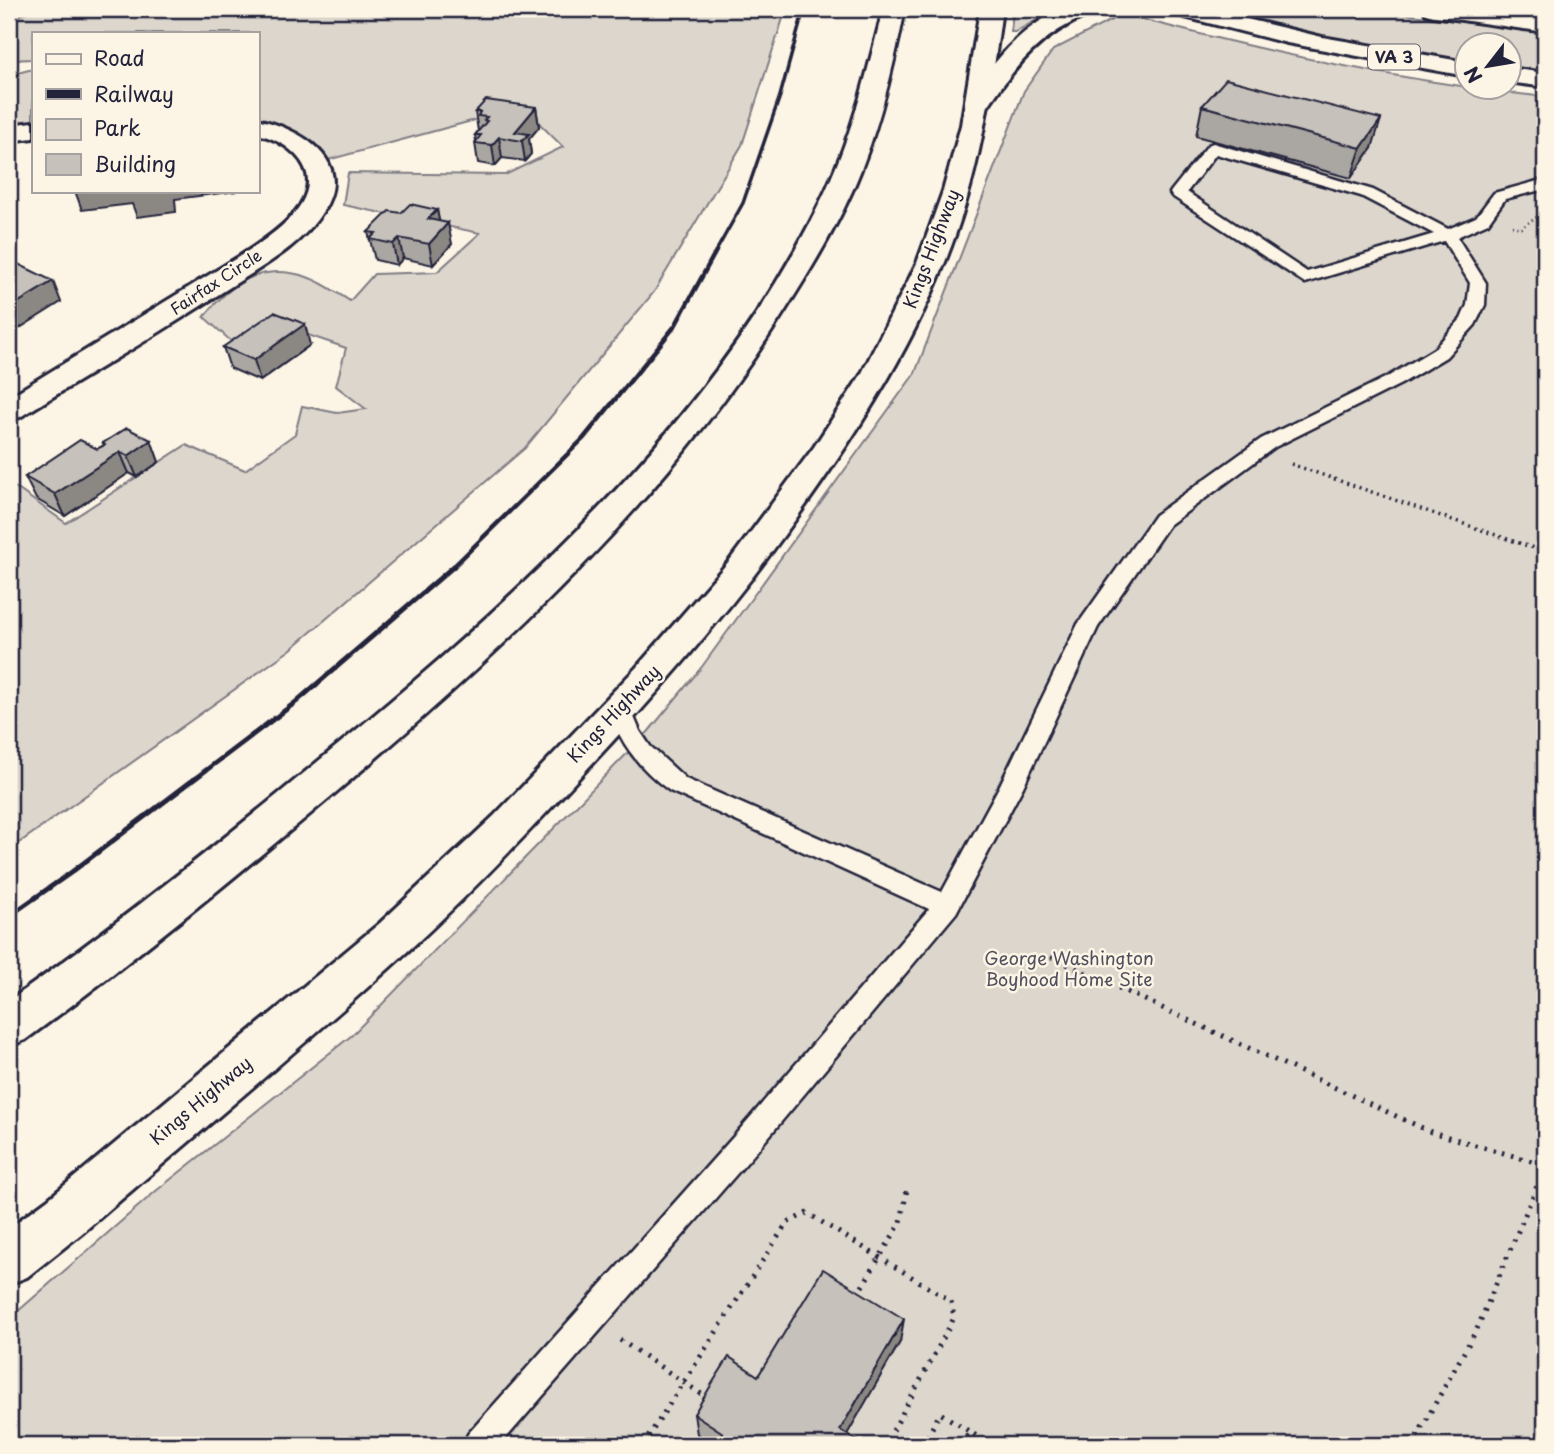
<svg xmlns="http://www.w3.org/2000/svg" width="1554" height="1454" font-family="'Playpen Sans',sans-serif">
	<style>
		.green { fill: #dcd6cc; stroke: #7f7c84; stroke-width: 2 }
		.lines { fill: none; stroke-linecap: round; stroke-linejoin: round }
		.service-casing { stroke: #22223b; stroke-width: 5 }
		.minor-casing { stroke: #22223b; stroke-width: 6 }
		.primary-casing { stroke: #22223b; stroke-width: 6 }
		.trunk-casing { stroke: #22223b; stroke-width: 6 }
		.path-far3 { stroke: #22223b; stroke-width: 2.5; stroke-dasharray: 1 3.5; stroke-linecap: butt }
		.path-far2 { stroke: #22223b; stroke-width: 3.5; stroke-dasharray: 2 4.5; stroke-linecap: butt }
		.path-far1 { stroke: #22223b; stroke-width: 4.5; stroke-dasharray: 2 5; stroke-linecap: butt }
		.path { stroke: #22223b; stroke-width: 5; stroke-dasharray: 2.5 7; stroke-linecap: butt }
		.service { fill: #fcf5e5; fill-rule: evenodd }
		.minor { fill: #fcf5e5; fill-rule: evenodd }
		.primary { fill: #fcf5e5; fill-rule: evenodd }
		.trunk { fill: #fcf5e5; fill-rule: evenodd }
		.rail-far2 { stroke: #22223b; stroke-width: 3.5 }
		.rail-far1 { stroke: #22223b; stroke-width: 4.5 }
		.rail { stroke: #22223b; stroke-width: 5 }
		.wall { fill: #aaa6a1; stroke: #22223b; stroke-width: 2 }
		.shaded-wall { fill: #8b8783; stroke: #22223b; stroke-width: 2 }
		.building { fill: #c6c1bb; stroke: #22223b; stroke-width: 2 }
		.labels { text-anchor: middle; stroke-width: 5; stroke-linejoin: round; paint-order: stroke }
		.shield { fill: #fcf5e5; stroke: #63616e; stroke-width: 2 }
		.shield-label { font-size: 16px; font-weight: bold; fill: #22223b }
		.far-street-label { font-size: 16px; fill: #22223b; stroke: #fcf5e5 }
		.street-label { font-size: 18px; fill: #22223b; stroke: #fcf5e5 }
		.park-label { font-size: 18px; fill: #504f5f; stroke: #fcf5e5 }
	</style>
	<rect width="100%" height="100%" fill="#fcf5e5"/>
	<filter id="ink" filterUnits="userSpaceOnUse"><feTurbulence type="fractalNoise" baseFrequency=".0143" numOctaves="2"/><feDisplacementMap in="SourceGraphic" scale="14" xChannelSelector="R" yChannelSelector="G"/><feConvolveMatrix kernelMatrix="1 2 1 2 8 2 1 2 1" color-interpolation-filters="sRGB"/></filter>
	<g filter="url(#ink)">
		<path class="green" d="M32 9H786L742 145 654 292 525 448 290 650 9 850V483L66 523 186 445 245 470 295 434 302 406 337 413 366 409 336 386 346 348 285 327 233 343 204 317C231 282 262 262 307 277 322 282 337 293 350 301L374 274 437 272 480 233 343 205 348 173 505 175 563 147 523 107 328 160 277 124 257 121V33H33V59L9 60V21Z
			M1013 9H1056L1015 32H1011Z
			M1215 9H1368L1545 33V71L1509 66 1508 46H1466V60L1325 38Z
			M1123 14C1262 52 1404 81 1545 97V1445H9V1319L156 1191 351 1036 649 731 701 668 915 373 1024 91 1053 50Z
			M33 69V127L9 129V75Z"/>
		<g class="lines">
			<defs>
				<path id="service" d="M1213 143 1373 190 1448 229 1476 217 1494 193 1545 179V189L1505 199 1488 223 1457 237 1486 283 1485 305 1475 325 1446 357 1401 384 1275 447 1169 525 1098 627 1023 787 956 913 755 1153 500 1445H463L468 1434 735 1135 929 909 670 791C640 769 620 744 609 709L612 703 620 701 628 703 640 731 650 746 686 779 942 892 1000 785 1078 624 1155 515 1261 439 1389 376 1434 349 1461 319 1467 305 1470 283 1444 241 1305 283 1172 196 1170 193 1172 190 1208 145ZM1216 154 1361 196 1434 234 1307 272 1187 192Z"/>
				<path id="minor" d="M257 119C300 129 356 160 323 211 301 247 259 268 224 291 157 335 88 375 20 417L9 420V397L240 256C270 237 336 195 295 154 285 144 271 137 257 134Z
					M33 122V138L9 141V125Z"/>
				<path id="primary" d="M883 9H905C893 70 878 132 853 189 833 234 807 276 781 317 664 502 502 652 335 793 234 878 132 962 25 1040L9 1046V1001C112 928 212 849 310 768 505 609 718 422 826 190 853 132 868 70 883 9Z
					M980 9H1002C990 98 979 179 945 262 907 358 850 444 790 527 728 613 659 692 587 769 530 831 472 892 410 949 303 1047 191 1139 81 1234L27 1277 9 1284V1228L47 1200 380 923 494 816 636 668 730 560 814 447 861 375 917 263 943 191 961 125Z"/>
				<path id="trunk" d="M1064 9H1094L1091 14C1040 34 1016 65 986 109L977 111 968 109 965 104C991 66 1019 26 1064 9Z
					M1170 9H1205L1322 37 1466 62V76L1287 43 1173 14Z
					M1423 9H1479L1545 18V32L1434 16 1426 14Z
					M1508 68 1545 73V87L1508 82Z"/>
			</defs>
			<use href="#service" class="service-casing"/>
			<use href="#minor" class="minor-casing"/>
			<use href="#primary" class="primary-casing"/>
			<use href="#trunk" class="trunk-casing"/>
			<path class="path-far3" d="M1512 226 1521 228 1538 216"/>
			<path class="path-far2" d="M1545 405 1541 463 1545 475
				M1291 464 1545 552"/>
			<path class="path-far1" d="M1051 957 1062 962"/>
			<path class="path" d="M1058 960 1431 1132 1545 1165
				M857 1295 901 1222 907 1189
				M620 1340 709 1399
				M643 1445 787 1223 807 1213 951 1301 954 1317 951 1324 885 1445
				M923 1445 940 1413 991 1445
				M962 1445 969 1431
				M1412 1445 1477 1329 1545 1167"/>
			<use href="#service" class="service"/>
			<use href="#minor" class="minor"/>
			<use href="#primary" class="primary"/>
			<use href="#trunk" class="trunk"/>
			<path class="rail-far2" d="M715 253 743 203 780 96 804 9"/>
			<path class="rail-far1" d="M452 568 583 439 675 326 716 251"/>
			<path class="rail" d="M9 916 69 874 296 702 454 566"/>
		</g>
		<path class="wall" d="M1202 106 1372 148 1351 178 1196 136Z
			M536 107 539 127 529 139 531 154 525 161 502 158 495 166 478 163 475 143 476 141 475 135 478 131 475 112Z
			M437 210 439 222 452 244 433 265 403 258 397 265 375 260 368 232Z
			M310 345 260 381 230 368 223 347Z
			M151 440 159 462 137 477 129 473 65 516 36 499 25 477 97 449 104 445 103 443Z
			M900 1342 847 1434 864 1445H714L697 1434 694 1414 758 1376Z"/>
		<path class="shaded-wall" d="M536 107 539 127 529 139 531 154 525 161 522 141 515 132Z
			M1381 119 1372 148 1351 178 1361 148Z
			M499 137 502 158 495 166 492 145Z
			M75 191H237L175 199 176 212 137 217 132 204 82 210Z
			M437 210 441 230 428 219Z
			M448 223 452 244 433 265 429 244Z
			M399 238 403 258 397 265 393 244Z
			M53 281 61 302 9 335V308Z
			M305 324 310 345 260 381 254 360Z
			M151 440 159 462 137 477 128 456Z
			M120 452 129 473 65 516 55 494Z
			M904 1319 900 1342 841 1445 840 1430Z"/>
		<path class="building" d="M1226 79 1381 119 1361 148 1202 106Z
			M486 100 536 107 515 132 529 134 522 141 499 137 492 145 475 143 481 135H475L487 121 484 120 487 117 478 116 480 112H475Z
			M410 204 437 210 428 219 448 223 429 244 399 238 393 244 370 239 376 233 368 232 389 211 401 213Z
			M18 264 53 281 9 308V270Z
			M274 312 305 324 254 360 223 347Z
			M127 428 151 440 128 456 120 452 55 494 25 477 80 440 97 449 105 445 103 443Z
			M823 1269 904 1319 840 1430 864 1445H715L723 1433 694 1414 713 1382 729 1357 758 1376Z"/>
	</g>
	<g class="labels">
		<rect class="shield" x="1368" y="44.5" width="52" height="25" rx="5"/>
		<g class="shield-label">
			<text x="1394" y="63">VA 3</text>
		</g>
		<g class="far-street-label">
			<text transform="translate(216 282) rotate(-33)" y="6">Fairfax Circle</text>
		</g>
		<g class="street-label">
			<text transform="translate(932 249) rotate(-69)" y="6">Kings Highway</text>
			<text transform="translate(614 714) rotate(-47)" y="6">Kings Highway</text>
			<text transform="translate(201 1101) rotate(-40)" y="6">Kings Highway</text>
		</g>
		<g class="park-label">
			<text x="1069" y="965">George Washington<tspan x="1069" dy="21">Boyhood Home Site</tspan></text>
		</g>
	</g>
	<rect width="1554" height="1454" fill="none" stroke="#fcf5e5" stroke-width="35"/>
	<rect x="18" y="18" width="1519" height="1419" fill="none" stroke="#22223b" stroke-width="2.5" filter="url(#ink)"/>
	<rect x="32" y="32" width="228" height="161" fill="#fcf5e5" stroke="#a5a1a1" stroke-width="2"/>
	<rect x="46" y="54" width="35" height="10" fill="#fcf5e5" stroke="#a5a1a1" stroke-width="2"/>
	<text x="94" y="66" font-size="21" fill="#22223b">Road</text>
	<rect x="46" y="89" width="35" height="10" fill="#22223b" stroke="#a5a1a1" stroke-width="2"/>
	<text x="94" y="102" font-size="21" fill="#22223b">Railway</text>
	<rect x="46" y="119" width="35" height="21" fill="#dcd6cc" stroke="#a5a1a1" stroke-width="2"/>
	<text x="94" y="136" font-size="21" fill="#22223b">Park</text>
	<rect x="46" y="154" width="35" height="21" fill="#c6c1bb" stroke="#a5a1a1" stroke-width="2"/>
	<text x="94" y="172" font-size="21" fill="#22223b">Building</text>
	<g transform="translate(1488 66) rotate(239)"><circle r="33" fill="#fcf5e5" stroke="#a5a1a1" stroke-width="2"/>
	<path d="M0-5L12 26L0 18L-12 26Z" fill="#22223b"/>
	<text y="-10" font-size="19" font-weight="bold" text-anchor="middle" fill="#22223b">N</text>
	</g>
</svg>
